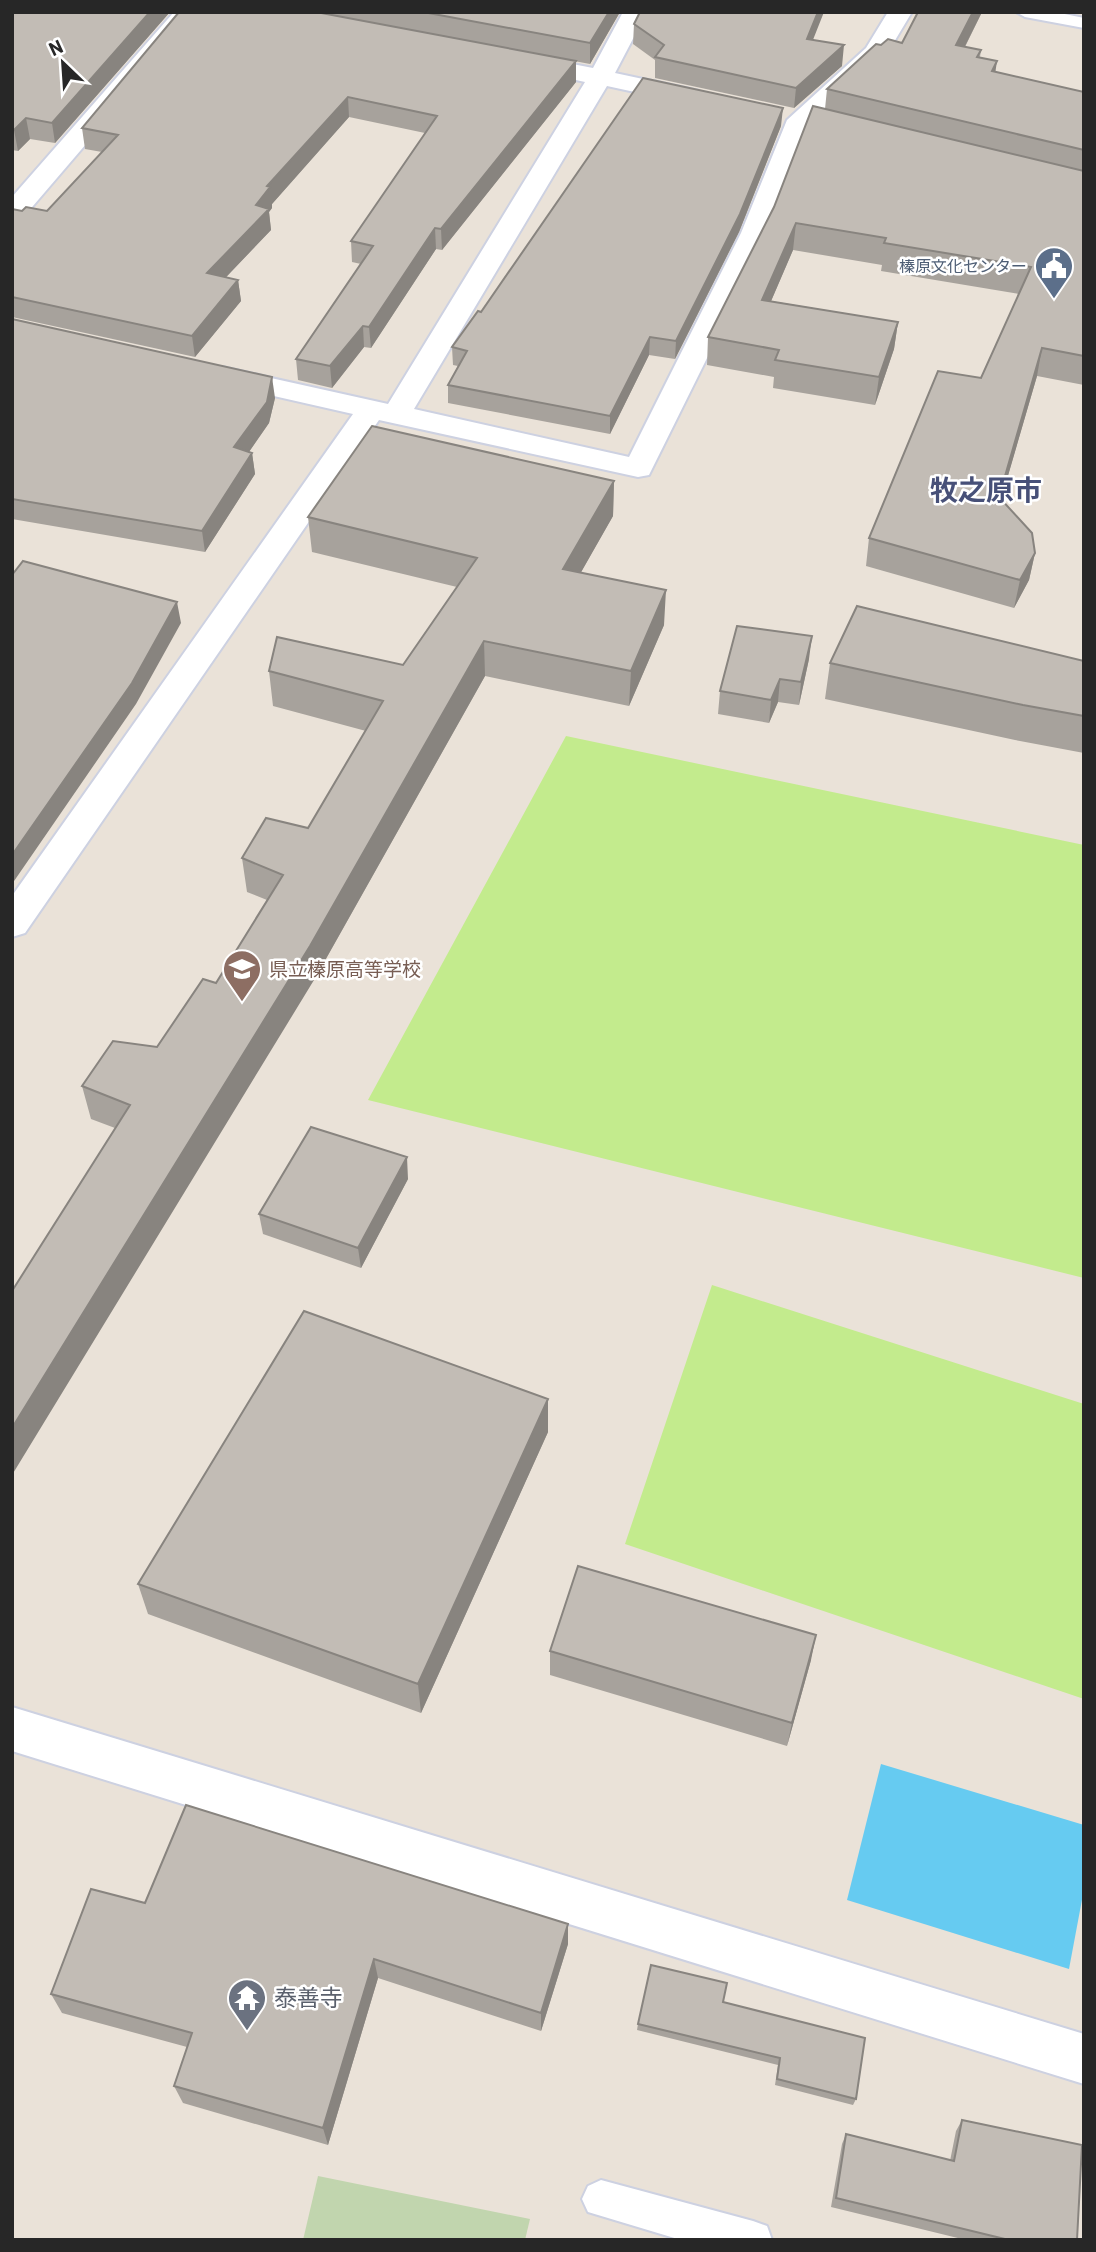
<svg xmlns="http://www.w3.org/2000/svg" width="1096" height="2252" font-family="Barlow,'Noto Sans JP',sans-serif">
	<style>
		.cemetery { fill: #c1d5ae }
		.pitch { fill: #c3eb8d }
		.water { fill: #66cbf1 }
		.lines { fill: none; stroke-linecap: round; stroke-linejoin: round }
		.lane-casing { stroke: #cdd1e1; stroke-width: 4 }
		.street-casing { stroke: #cdd1e1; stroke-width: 4 }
		.lane { fill: #fff; fill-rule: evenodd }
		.street { fill: #fff; fill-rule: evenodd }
		.wall { fill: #a7a29c }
		.shaded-wall { fill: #88847f }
		.building { fill: #c2bcb5; stroke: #88847f; stroke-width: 2 }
		.labels { text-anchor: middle; stroke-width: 5; stroke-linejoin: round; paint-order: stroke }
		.far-service-label { font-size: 16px; fill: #4e5e75; stroke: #fff; text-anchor: end }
		.education-label { font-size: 19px; fill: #785e54; stroke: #fff; text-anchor: start }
		.near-worship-label { font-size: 23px; fill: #5b616d; stroke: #fff; text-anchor: start }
		.far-town-label { font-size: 28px; font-weight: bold; fill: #475078; stroke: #fff }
	</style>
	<rect width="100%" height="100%" fill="#eae2d8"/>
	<path class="cemetery" d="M318 2176 530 2219 525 2240H303Z"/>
	<path class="pitch" d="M566 736 1084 845V1278L368 1100Z
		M712 1285 1084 1404V1699L625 1544Z"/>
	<path class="water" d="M881 1764 1084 1825V1889L1069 1969 847 1900Z"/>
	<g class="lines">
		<defs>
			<path id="lane" d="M1016 12H1055L1084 18V28L1025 17Z
				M601 2180 753 2221 767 2226 772 2240H681L588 2212 582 2199 588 2186Z"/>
			<path id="street" d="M174 12H199L21 220 12 222V197Z
				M623 12H647L615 73 699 91 703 96 699 101 690 104 607 86 414 409 629 457 741 233 787 120 866 48 888 12H912L885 57 812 123 769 233 649 475 638 477 379 420 25 933 12 937V896L353 414 212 382 208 376 212 370 222 367 388 404 585 82 517 67 514 62 517 57 526 55 593 68Z
				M12 1707 1084 2034V2084L12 1751Z"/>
		</defs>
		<use href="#lane" class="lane-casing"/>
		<use href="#street" class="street-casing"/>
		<use href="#lane" class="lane"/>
		<use href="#street" class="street"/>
	</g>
	<path class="wall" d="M12 12H170L55 143 30 139 18 151 12 150Z
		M179 12H620L590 64 473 42 576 82 442 250 436 249 371 348 364 347 332 388 298 380 296 359 361 264 352 262 351 241 425 133 349 117 272 204V208L269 212 271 230 226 277 238 280 241 301 195 357 12 317V209L22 211H47L102 152 85 149 82 128Z
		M982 12 965 47 981 50 980 57 996 72 1084 92V385L1037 376 1001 499 1035 553 1029 580 1014 608 866 566 869 538 981 378 1019 294 881 271 882 265 793 250 771 301 898 322 894 349 875 405 773 388 774 377 707 365 708 337 825 109 827 89 881 45 902 43Z
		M634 24 813 40 842 66 794 108 655 78V60L633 44Z
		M781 126 739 232 675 359 649 355 610 434 448 403V385L458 366 453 365 452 347 481 312Z
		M12 319 275 398 269 423 249 452 252 453 255 474 205 552 12 519Z
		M614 481 613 516 581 572 664 625 629 706 485 676 314 980 115 1128 91 1119 82 1086 157 1047 216 983 267 900 247 892 242 858 308 828 366 731 273 706 269 671 403 665 457 587 312 552 308 517Z
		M809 659 799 705 778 702 769 723 718 714 720 691Z
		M1084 661V753L1015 740 825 699 830 663Z
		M408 1179 361 1268 263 1234 259 1214Z
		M548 1399V1432L421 1713 148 1614 138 1584Z
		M550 1651 811 1660 787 1746 550 1675Z
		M145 1903 568 1924V1944L541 2031 378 1978 328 2145 183 2103 174 2086 187 2047 62 2013 51 1994Z
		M723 2002 856 2099 853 2105 775 2085 778 2065 637 2030 638 2024Z
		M962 2120 1077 2240H966L831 2207 842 2144 846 2134 950 2161 956 2131Z"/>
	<path class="shaded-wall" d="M150 12H170L55 143 52 123Z
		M609 12H620L590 64V43Z
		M818 12H824L805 60 807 39Z
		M973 12H982L952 72 956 45Z
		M844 45 842 66 794 108 796 88Z
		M576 61V82L442 250 441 229Z
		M997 61 993 88 992 71Z
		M348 97 349 117 272 204V208L269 212 271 230 210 294 207 273 256 205 267 186Z
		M783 108 781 126 739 232 675 359 676 341Z
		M26 118 30 139 18 151 14 130Z
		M796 223 793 250 760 327 762 300Z
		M435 228 436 249 371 348 369 327Z
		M238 280 241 301 195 357 192 336Z
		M898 322 894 349 875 405 879 377Z
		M363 326 364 347 332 388 330 366Z
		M650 337 649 355 610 434V416Z
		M1042 348 1037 376 994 524 999 497Z
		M272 377 275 398 269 423 237 469 234 447Z
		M252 453 255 474 205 552 202 531Z
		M614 481 613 516 563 604V569Z
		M1035 553 1029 580 1014 608 1020 580Z
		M666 590 664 625 629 706 631 671Z
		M177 602 181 623 136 704 12 884V855Z
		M812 636 809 659 799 705 801 682Z
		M484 641 485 676 314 980 12 1475V1428Z
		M780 679 778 702 769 723 771 700Z
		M407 1157 408 1179 361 1268 358 1248Z
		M548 1399V1432L421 1713 418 1684Z
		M816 1635 811 1660 787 1746 792 1723Z
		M568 1924V1944L541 2031V2013Z
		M374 1959 378 1978 328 2145 323 2128Z"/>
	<path class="building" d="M12 12H150L52 123 26 118 14 130H12Z
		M179 12H316L576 61 441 229 435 228 369 327 363 326 330 366 296 359 373 246 351 241 437 116 348 97 267 186 270 187 256 205 269 209 207 273 238 280 192 336 12 297V209L22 211 26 207 47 211 118 135 82 128Z
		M423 12H609L590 43Z
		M640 12H818L807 39 844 45 796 88 655 57 664 45 634 24Z
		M918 12H973L956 45 981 50 977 57 997 61 992 71 1084 92V150L827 89 876 44 881 45 888 39 902 43Z
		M643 78 783 108 740 214 676 341 650 337 610 416 448 385 467 351 452 347 478 311 481 312Z
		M813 106 1084 171V356L1042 348 999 497 1032 533 1035 553 1020 580 869 538 938 371 981 378 1031 267 884 243 886 238 796 223 762 300 898 322 879 377 775 360 779 350 708 337 774 207Z
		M12 319 272 377 267 402 234 447 252 453 202 531 12 499Z
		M372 426 614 481 563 569 666 590 631 671 484 641 310 946 12 1428V1291L130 1105 82 1086 113 1041 157 1047 203 979 216 983 283 875 242 858 266 818 308 828 383 701 269 671 277 637 403 665 477 558 308 517Z
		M23 561 177 602 132 683 12 855V575Z
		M857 606 1084 661V716L1023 705 830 663Z
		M737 626 812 636 801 682 780 679 771 700 720 691Z
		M311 1127 407 1157 358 1248 259 1214Z
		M304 1311 548 1399 418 1684 138 1584Z
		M578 1566 816 1635 792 1723 550 1651Z
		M186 1805 568 1924 541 2013 374 1959 323 2128 174 2086 192 2033 51 1994 91 1889 145 1903Z
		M651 1965 727 1983 723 2002 865 2038 856 2099 777 2079 780 2058 638 2024Z
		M962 2120 1082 2145 1077 2240H1009L836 2198 846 2134 954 2161Z"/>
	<defs>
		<symbol id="civic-pin" viewBox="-11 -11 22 30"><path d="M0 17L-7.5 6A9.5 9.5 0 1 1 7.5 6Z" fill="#5c6f8a" stroke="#fff"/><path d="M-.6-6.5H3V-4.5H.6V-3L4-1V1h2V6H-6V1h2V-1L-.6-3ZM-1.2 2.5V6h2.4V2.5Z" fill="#fff"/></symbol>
		<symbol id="school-pin" viewBox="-11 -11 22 30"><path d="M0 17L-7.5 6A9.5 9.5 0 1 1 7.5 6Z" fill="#8d6e63" stroke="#fff"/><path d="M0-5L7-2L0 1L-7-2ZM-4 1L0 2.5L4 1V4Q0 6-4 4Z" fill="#fff"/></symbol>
		<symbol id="temple-pin" viewBox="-11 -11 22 30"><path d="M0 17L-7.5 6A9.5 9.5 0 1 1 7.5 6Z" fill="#6b7280" stroke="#fff"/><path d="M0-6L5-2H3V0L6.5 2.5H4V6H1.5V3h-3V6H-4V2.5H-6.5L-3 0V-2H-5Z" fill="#fff"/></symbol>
	</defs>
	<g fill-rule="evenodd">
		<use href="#civic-pin" x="1032" y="244" width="44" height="60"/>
		<use href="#school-pin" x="220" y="947" width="44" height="60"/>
		<use href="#temple-pin" x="225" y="1976" width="44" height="60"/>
	</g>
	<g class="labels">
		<g class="far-service-label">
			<text x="1027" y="272">榛原文化センター</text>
		</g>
		<g class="education-label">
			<text x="269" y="976">県立榛原高等学校</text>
		</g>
		<g class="near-worship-label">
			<text x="274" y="2006">泰善寺</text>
		</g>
		<g class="far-town-label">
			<text x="986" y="500">牧之原市</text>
		</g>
	</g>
	<rect width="1096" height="2252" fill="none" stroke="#272727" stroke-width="28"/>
	<g transform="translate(63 63) rotate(335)" stroke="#ffffff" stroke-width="5" paint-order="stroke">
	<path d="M0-5L12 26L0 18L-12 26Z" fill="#272727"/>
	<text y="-10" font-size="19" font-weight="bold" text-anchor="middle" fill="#272727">N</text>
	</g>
</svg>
